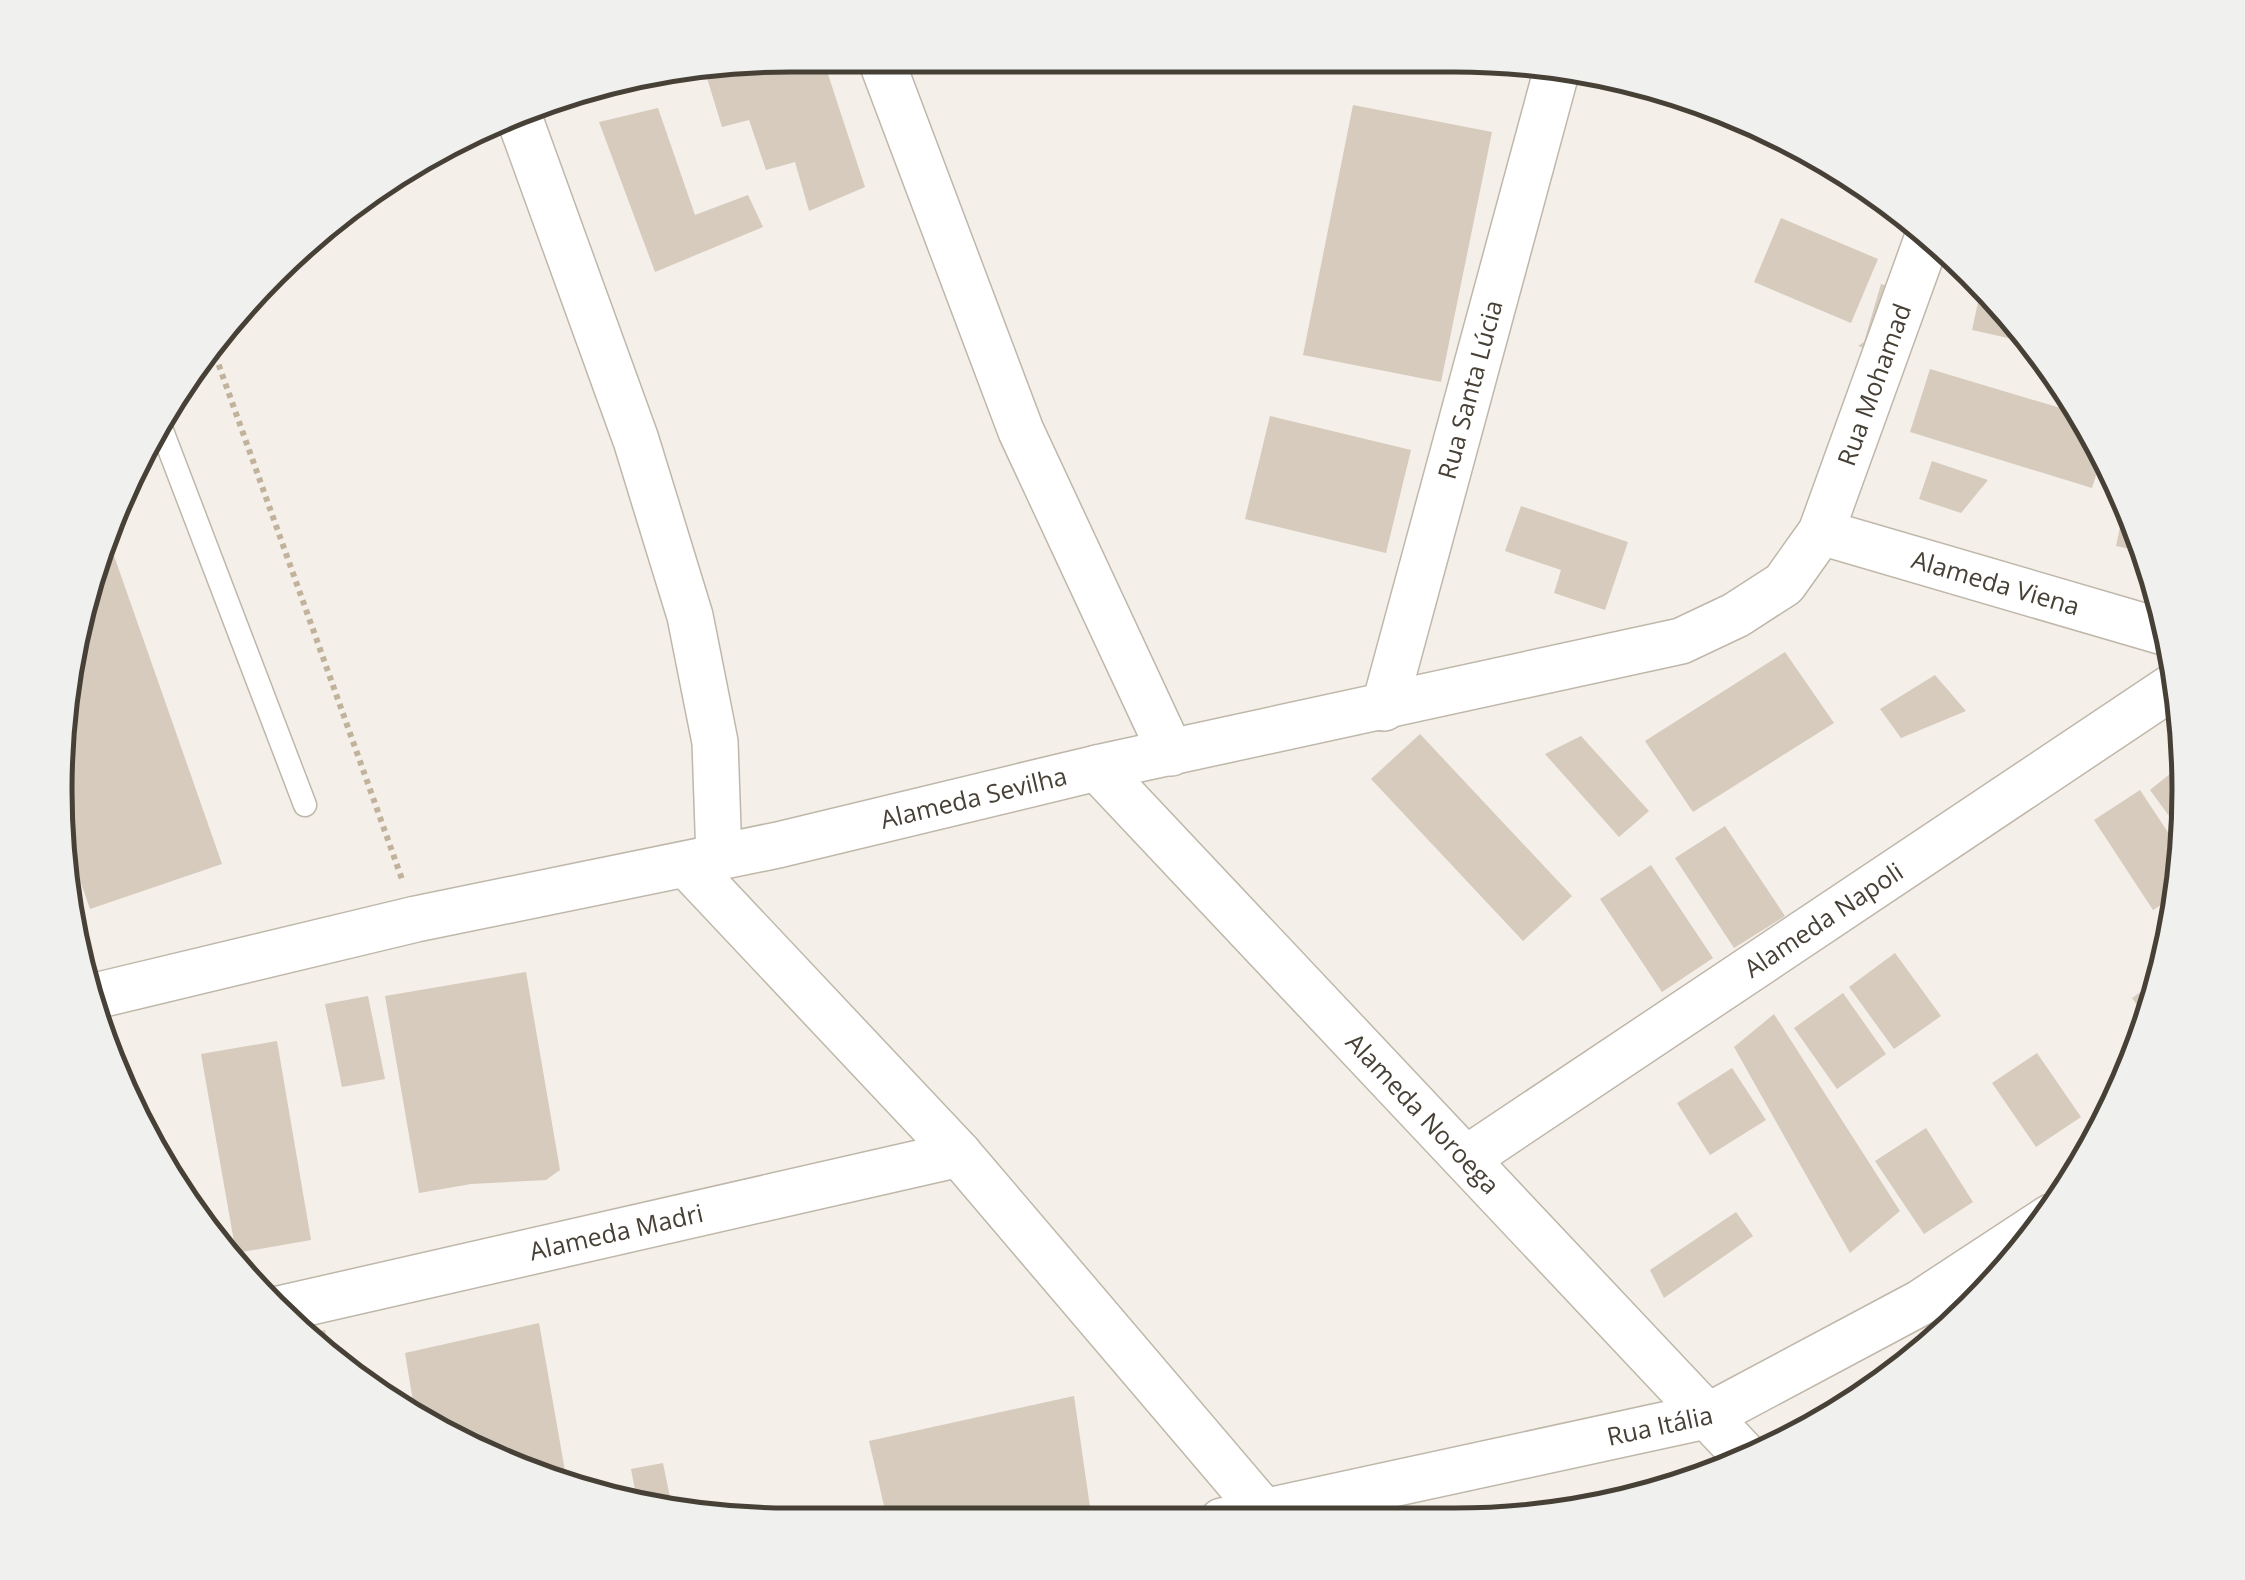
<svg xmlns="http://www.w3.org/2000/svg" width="2245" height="1580" font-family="'Open Sans',sans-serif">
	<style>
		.building { fill: #d6cbbd }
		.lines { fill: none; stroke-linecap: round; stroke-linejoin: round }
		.service-casing { stroke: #bfb7aa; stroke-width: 25 }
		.minor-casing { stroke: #bfb7aa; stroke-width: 48 }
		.path { stroke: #c1b29b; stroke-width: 6; stroke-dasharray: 5 5; stroke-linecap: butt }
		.service { stroke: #fff; stroke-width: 22 }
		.minor { stroke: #fff; stroke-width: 45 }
		.labels { text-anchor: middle; stroke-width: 10; stroke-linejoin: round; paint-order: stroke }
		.street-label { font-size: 25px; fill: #474036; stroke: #fff }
		.rim { fill: none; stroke: #474036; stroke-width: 5 }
	</style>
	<rect width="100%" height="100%" fill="#f4efe8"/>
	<path class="building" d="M790 55 822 56 865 187 809 211 795 162 766 170 749 120 722 127 707 78 755 60Z
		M1353 105 1492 132 1441 382 1303 355Z
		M658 108 695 215 748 195 763 227 655 272 599 122Z
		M1781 218 1878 259 1851 323 1754 282Z
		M1881 284 1896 288 1877 352 1858 346 1864 342Z
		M1982 284 2007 305 2035 344 1972 330Z
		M1930 369 2087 416 2104 450 2092 488 1910 432Z
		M1270 416 1411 450 1386 553 1245 519Z
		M1932 461 1988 480 1961 513 1919 499Z
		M2126 499 2151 553 2116 546Z
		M1521 506 1628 542 1605 610 1554 593 1561 570 1505 551Z
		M105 530 222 864 90 909 66 839 61 695Z
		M1785 652 1834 723 1693 812 1645 741Z
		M1935 675 1966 711 1901 738 1880 709Z
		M1420 734 1572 896 1523 941 1371 779Z
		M1581 736 1649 811 1619 837 1545 754Z
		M2186 761 2188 837V842L2150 790Z
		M2140 790 2185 858 2179 894 2153 910 2094 820Z
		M1725 826 1785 916 1734 948 1675 858Z
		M1651 865 1713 958 1662 992 1600 899Z
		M1895 953 1941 1016 1894 1049 1849 987Z
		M526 972 560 1170 546 1180 471 1184 419 1193 385 996Z
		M2166 975 2165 980 2149 1022 2132 998Z
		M1843 993 1886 1054 1837 1089 1794 1028Z
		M368 996 385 1079 342 1087 325 1004Z
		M1774 1014 1900 1211 1850 1253 1734 1047Z
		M277 1041 311 1240 236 1253 201 1054Z
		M2037 1053 2081 1117 2036 1147 1992 1083Z
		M1732 1068 1766 1120 1710 1155 1677 1103Z
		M1926 1128 1973 1202 1924 1234 1875 1161Z
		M1736 1212 1753 1236 1664 1298 1650 1270Z
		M539 1323 568 1488 465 1449 416 1419 405 1353Z
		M1945 1329 1948 1333 1940 1342 1900 1369 1899 1366Z
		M325 1330 332 1363 302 1335Z
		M1074 1396 1092 1521 888 1523 869 1441Z
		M663 1463 673 1512 638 1506 631 1469Z"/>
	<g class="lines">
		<defs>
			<path id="service" d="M161 428 305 805"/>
			<g id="minor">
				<path d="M880 57 1021 431 1171 753"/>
				<path d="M519 117 636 440 690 616 715 742 719 858"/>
				<path id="s1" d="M1821 532 2170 634"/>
				<path id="s2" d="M1384 708 1557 69"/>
				<path id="s3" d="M1097 768 1748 1459"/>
				<path d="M687 865 959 1154 1264 1512"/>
				<path id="s4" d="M91 997 416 919 778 845 1097 768 1681 641 1736 615 1784 584 1821 532 1927 239"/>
				<path id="s5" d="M1466 1159 2181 681"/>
				<path id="s6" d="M275 1310 959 1154"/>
				<path id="s7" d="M1222 1521 1710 1415 1920 1303 2051 1217"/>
			</g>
		</defs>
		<use href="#service" class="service-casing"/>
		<use href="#minor" class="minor-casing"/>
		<path class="path" d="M212 346 403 882"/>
		<use href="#service" class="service"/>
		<use href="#minor" class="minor"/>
	</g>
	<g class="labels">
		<g class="street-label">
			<text dy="9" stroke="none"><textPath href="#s4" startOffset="1968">Rua Mohamad</textPath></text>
			<text dy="9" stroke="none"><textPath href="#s2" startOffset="330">Rua Santa Lúcia</textPath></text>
			<text dy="9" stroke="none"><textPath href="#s1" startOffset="182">Alameda Viena</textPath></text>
			<text dy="9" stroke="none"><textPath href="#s4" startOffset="905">Alameda Sevilha</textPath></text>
			<text dy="9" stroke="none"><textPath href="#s5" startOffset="430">Alameda Napoli</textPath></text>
			<text dy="9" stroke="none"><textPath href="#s3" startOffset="475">Alameda Noroega</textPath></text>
			<text dy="9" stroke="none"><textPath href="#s6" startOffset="350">Alameda Madri</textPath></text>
			<text dy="9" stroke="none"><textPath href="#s7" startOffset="448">Rua Itália</textPath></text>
		</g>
	</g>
	<path d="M0 0H2245V1580H0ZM790 72H1454A718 718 0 0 1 2172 790V790A718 718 0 0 1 1454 1508H790A718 718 0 0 1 72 790V790A718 718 0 0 1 790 72Z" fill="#f0f0ef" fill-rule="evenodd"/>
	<path class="rim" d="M790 72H1454A718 718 0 0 1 2172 790V790A718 718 0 0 1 1454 1508H790A718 718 0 0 1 72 790V790A718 718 0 0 1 790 72Z"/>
</svg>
